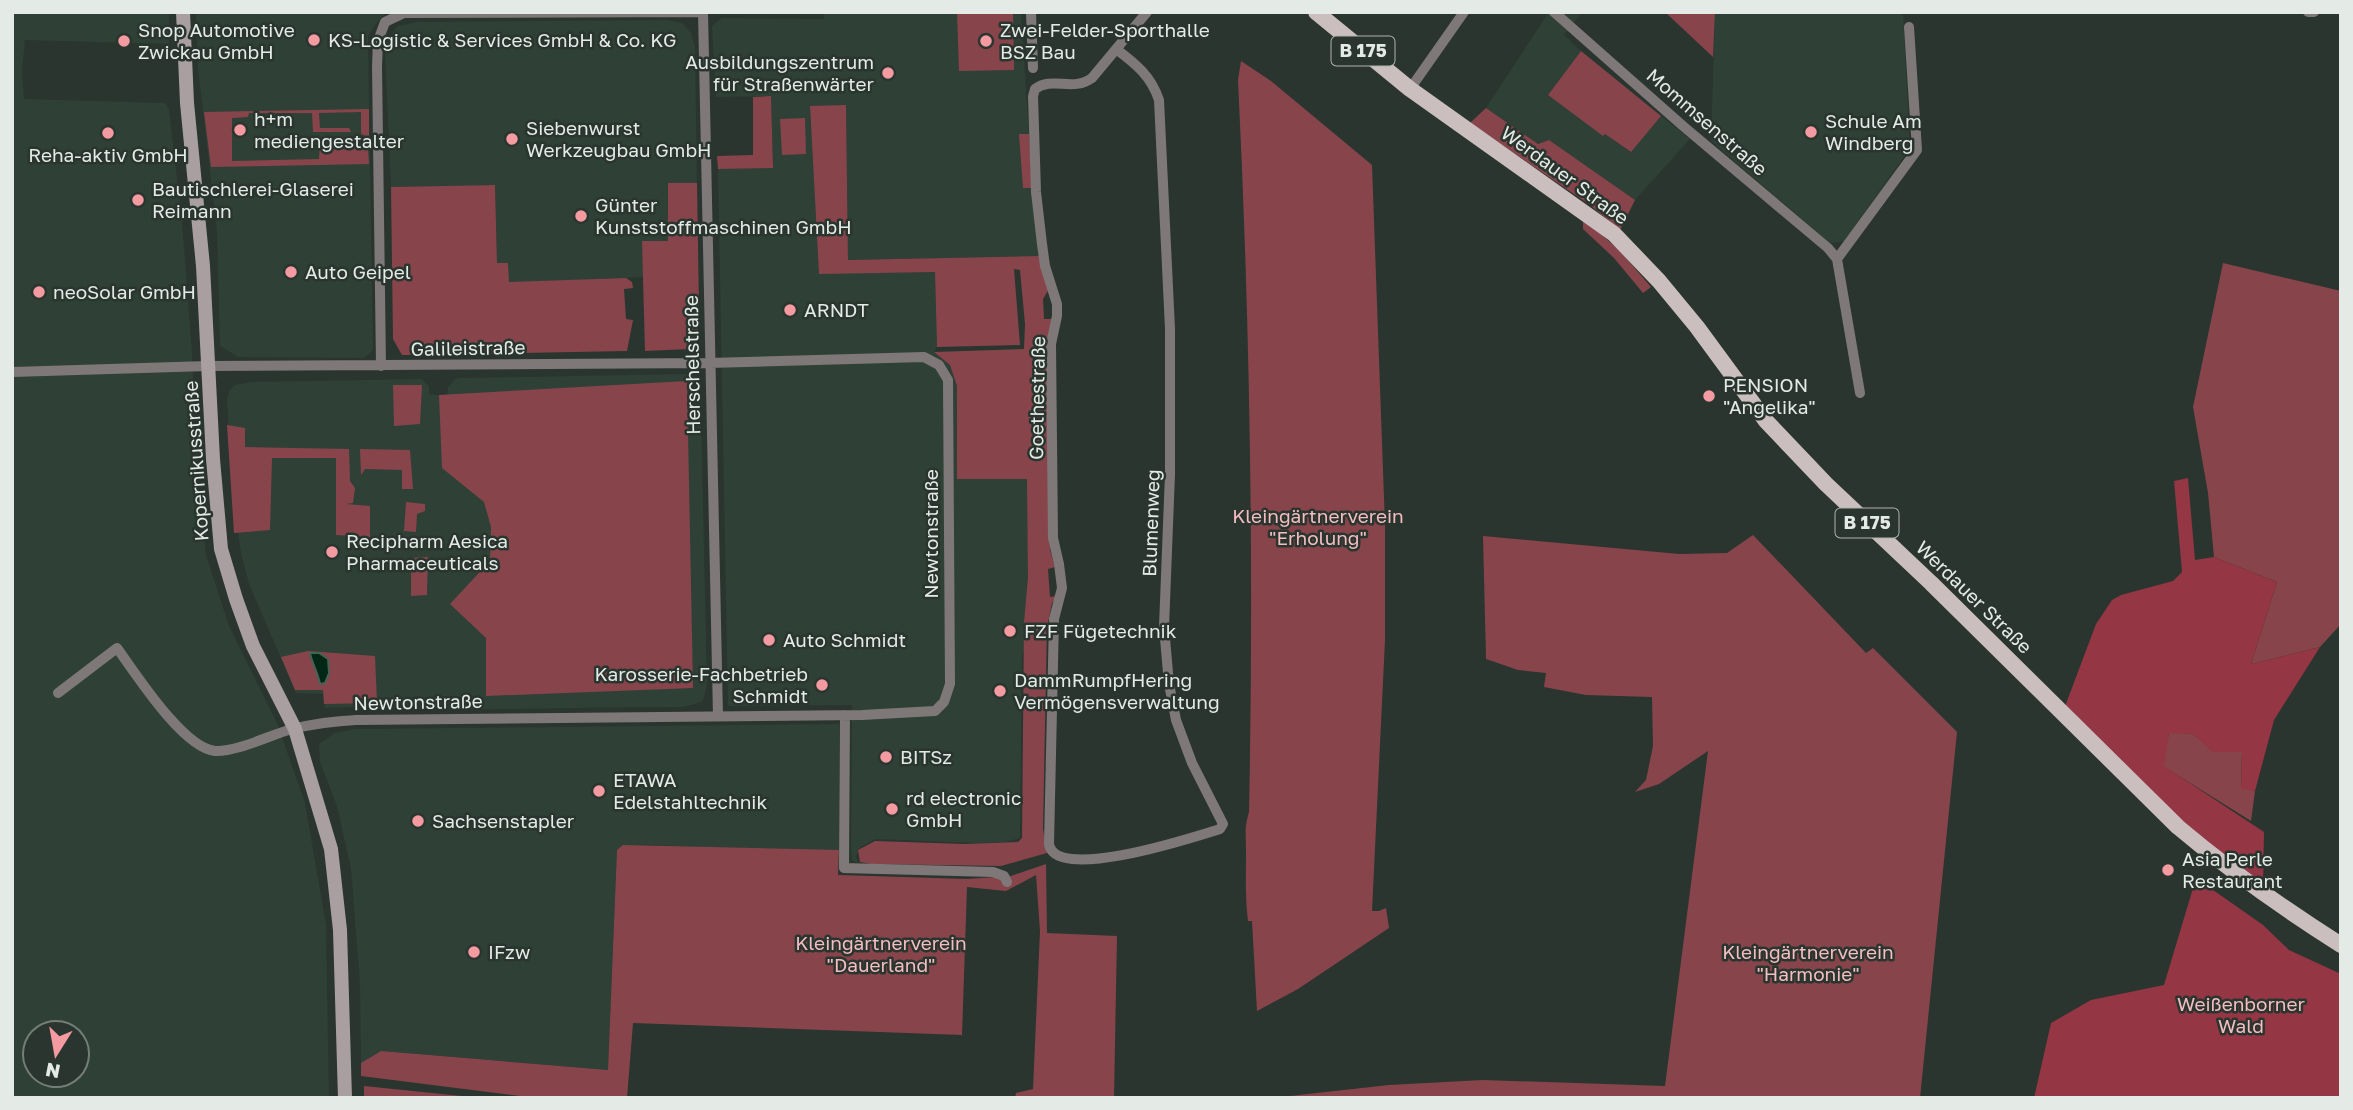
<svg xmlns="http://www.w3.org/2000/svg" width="2353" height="1110" font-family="'Golos Text',sans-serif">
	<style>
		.built { fill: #2f4036; fill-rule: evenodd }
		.green { fill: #87454b }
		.forest { fill: #943643 }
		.water { fill: #032716; stroke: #466254; stroke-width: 2 }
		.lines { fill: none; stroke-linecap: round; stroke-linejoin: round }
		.street { stroke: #7f7878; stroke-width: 10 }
		.secondary { stroke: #aa9fa0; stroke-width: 14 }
		.primary { stroke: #cbbebe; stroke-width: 16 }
		.poi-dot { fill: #f49aa1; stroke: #2a352f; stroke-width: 2.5 }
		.labels { text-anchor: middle; stroke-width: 5; stroke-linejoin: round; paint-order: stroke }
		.shield { fill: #2a352f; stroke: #acb4af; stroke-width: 2 }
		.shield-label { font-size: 18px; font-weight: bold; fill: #e4ebe6 }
		.poi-label { font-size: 19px; fill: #e4ebe6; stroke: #2a352f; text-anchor: start }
		.street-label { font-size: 19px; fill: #e4ebe6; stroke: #2a352f }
		.park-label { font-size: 19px; fill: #f4bdc0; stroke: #2a352f }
	</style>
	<rect width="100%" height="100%" fill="#2a352f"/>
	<path class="built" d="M12 12H169V44L25 40 22 71 24 99 165 103 169 110 182 221 192 353 196 455 206 555 229 626 277 723 305 803 326 925 329 1098H12ZM35 1033H77V1075H35Z
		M196 12H387L374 26 368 37 373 350 364 358 238 357 220 346 217 231 198 68Z
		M824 12H1021L1031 168 1039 256 848 260 846 106H810L819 273 935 272 937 347 934 352 950 365 957 386V479H1028V577L1024 622 1025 647 1022 657 1020 838 1006 842 976 843 875 839 859 848 856 857 858 863 852 860 851 851 852 705 728 706 718 169 773 168 771 96 716 97 712 26 722 18 824 19Z
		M1549 12H1582L1564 35 1581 51 1548 95 1603 135 1605 134 1630 152 1661 116 1690 139 1635 200 1549 140 1538 144 1486 108Z
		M1715 12H1903L1910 148 1844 241 1830 243 1711 141Z
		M667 20 682 23 691 33 695 47 697 183H668V241H643V277L509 283 497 264 495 185 391 187 385 52 389 37 398 26 417 22Z
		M685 374 691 375 697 383 701 415 707 684 704 698 701 702 683 707H645L438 710 374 706 325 708 324 694 296 693 249 584 241 553 233 500 227 399 230 390 235 385 251 382 422 379 429 386V394L447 396 448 387 455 379 461 378Z
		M839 724V850H776L652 845H624L617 850 608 1070 381 1051 361 1063 360 983 351 869 337 806 320 762 319 744 335 733 355 729Z"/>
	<path class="green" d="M957 12H1013L1014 70 959 71Z
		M1665 12H1715L1713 57Z
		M1581 51 1661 116 1631 152 1605 134 1603 136 1548 95Z
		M1241 61 1271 81 1372 165 1385 526V640L1372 911H1379L1386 908 1389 928 1298 989 1257 1011 1252 921H1248C1245 897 1246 875 1246 851 1246 834 1244 829 1249 812 1254 568 1250 323 1238 80Z
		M771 96 773 168 718 169 717 156 753 155V97Z
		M846 105 848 260 1039 256 1049 289 1043 299 1044 319H1053L1049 523 1050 550 1055 567 1048 569 1050 597 1057 596 1052 603 1047 627 1043 829 1047 853 1001 866 871 864 860 862 858 850 875 841 964 844 1018 842 1022 838 1024 622 1028 577 1027 479H957V386L950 365 934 352 1024 349 1025 324 1020 270 1014 269 1020 345 937 347 935 272 819 274 810 106Z
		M1486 108 1538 144 1549 140 1635 200 1620 230 1590 205 1470 123Z
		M369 109V137L361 134V112L319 113 320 128H349L351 132H313L312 113H249L248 117 232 118V161L319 159 320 144 353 142 368 148 369 164 211 167 204 112Z
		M805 118 806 154 782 155 780 119Z
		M1019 134H1029L1032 188H1023Z
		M668 183H697L699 307 691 308V314H699L697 343 690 349 645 351 642 241H668Z
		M495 185 497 263H508L509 282 626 278 632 282 633 288 624 289 626 319 633 320 627 351 411 355H402L393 339 391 187Z
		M1583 218 1620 251 1651 287 1643 293 1614 258 1583 229Z
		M2223 263 2341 291V624L2320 647 2251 664 2277 582 2214 557 2208 493 2193 407Z
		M687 381 693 688 486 696V638L450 604 490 561 491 527 484 502 442 468 439 395Z
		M393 385H422L420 424 394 426Z
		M227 425 245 428V447L349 449 350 481 355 488 353 503 346 504 370 506V537L336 535V458H272L270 530 234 533Z
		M360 449 410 450 413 489H402V470L365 469 361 475Z
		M406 502 425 504V511L417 514 416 532 404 531Z
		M1753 535 1866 653 1873 648 1957 732 1920 1098H1272L1389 1085 1483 1080 1665 1086 1708 751 1659 784 1635 792 1646 780 1653 746 1652 697 1586 695 1544 687 1546 673 1518 670 1486 659 1483 536 1679 554 1727 553Z
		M428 557 427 595 411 596V558Z
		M308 651 375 656 377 703 324 704 323 690H295L281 657Z
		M2169 732 2193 734 2214 752H2242L2241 787 2255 791 2251 821 2163 766Z
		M623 845 839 850 838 875 967 879 1011 876 1046 864 1047 933 1117 936 1114 1098H1015L1016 1093 1033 1089 1040 931 1036 875 1006 891 967 887 962 1035 633 1023 627 1098H536L361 1076V1063L381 1051 608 1070 617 850Z
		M364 1086 481 1098H364Z"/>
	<path class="forest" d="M2188 478 2195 560 2214 557 2277 582 2251 664 2320 647 2274 720 2255 791 2241 788 2242 752H2213L2193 734 2169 733 2164 766 2264 832 2263 887 2227 864 2064 709 2096 624 2112 600 2121 595 2173 581 2182 572 2174 481Z
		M2196 878 2263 925 2289 950 2341 974V1098H2034L2051 1023 2091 1000 2164 985Z"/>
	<path class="water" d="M310 653H319L328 659 329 673 325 683 320 684C318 672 312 664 310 653Z"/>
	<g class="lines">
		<path class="street" d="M1031 12 1033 68
			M1554 12 1683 126 1828 248 1837 259 1860 393
			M2308 12H2314
			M1116 49C1136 64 1151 76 1159 100L1170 329V474L1164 627 1169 684 1176 720 1192 763 1223 824 1220 829C1194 837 1055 883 1049 844L1054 619 1062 588 1059 564 1053 538 1051 344 1057 316V304L1045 266 1042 244 1036 192 1033 96 1035 89C1052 76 1073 92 1092 78L1147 12
			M1410 89 1464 12
			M1837 259 1917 150 1909 27
			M381 366 377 66 378 41 385 22 404 13 703 12 718 716
			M12 372 208 366 709 363 924 357 939 365 948 380 950 684 944 702 935 711 862 715 356 720C335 721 313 724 292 729 270 735 237 752 215 751 183 748 136 674 117 648L58 693
			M845 715 844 868 993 872 1004 876 1007 882"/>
		<path class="secondary" d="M183 12 187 103 203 266 213 459 221 549 236 599 253 646 295 729 331 849 340 930 345 1098"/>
		<path class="primary" d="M1316 12 1410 89 1614 234 1659 281 1697 327 1766 421 1826 484 1931 583 2178 827C2229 870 2284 909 2341 945"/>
	</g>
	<g class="poi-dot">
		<circle cx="314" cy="40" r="7"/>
		<circle cx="124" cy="41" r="7"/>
		<circle cx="986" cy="41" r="7"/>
		<circle cx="888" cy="73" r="7"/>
		<circle cx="240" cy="130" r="7"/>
		<circle cx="1811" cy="132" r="7"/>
		<circle cx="108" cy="133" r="7"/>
		<circle cx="512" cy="139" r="7"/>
		<circle cx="138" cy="200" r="7"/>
		<circle cx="581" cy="216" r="7"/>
		<circle cx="291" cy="272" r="7"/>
		<circle cx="39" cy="292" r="7"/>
		<circle cx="790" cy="310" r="7"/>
		<circle cx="1709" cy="396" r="7"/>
		<circle cx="332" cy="552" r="7"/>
		<circle cx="1010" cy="631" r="7"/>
		<circle cx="769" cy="640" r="7"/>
		<circle cx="822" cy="685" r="7"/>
		<circle cx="1000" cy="691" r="7"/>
		<circle cx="886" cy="757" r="7"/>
		<circle cx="599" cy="791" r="7"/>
		<circle cx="892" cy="809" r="7"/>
		<circle cx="418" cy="821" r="7"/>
		<circle cx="2168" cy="870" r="7"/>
		<circle cx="474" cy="952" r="7"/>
	</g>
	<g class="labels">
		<g class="shield">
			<rect x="1331.5" y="36.5" width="63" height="29" rx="5"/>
			<rect x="1835.5" y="508.5" width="63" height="29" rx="5"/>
		</g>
		<g class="shield-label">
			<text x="1363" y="57">B 175</text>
			<text x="1867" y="529">B 175</text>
		</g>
		<g class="poi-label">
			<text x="138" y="37">Snop Automotive<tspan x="138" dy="22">Zwickau GmbH</tspan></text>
			<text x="1000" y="37">Zwei-Felder-Sporthalle<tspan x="1000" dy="22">BSZ Bau</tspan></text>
			<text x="328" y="47">KS-Logistic &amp; Services GmbH &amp; Co. KG</text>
			<text x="874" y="69" text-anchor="end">Ausbildungszentrum<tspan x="874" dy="22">für Straßenwärter</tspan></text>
			<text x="254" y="126">h+m<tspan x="254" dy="22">mediengestalter</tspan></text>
			<text x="1825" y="128">Schule Am<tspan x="1825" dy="22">Windberg</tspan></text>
			<text x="526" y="135">Siebenwurst<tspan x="526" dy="22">Werkzeugbau GmbH</tspan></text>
			<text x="108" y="162" text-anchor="middle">Reha-aktiv GmbH</text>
			<text x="152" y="196">Bautischlerei-Glaserei<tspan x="152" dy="22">Reimann</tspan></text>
			<text x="595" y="212">Günter<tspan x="595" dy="22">Kunststoffmaschinen GmbH</tspan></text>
			<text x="305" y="279">Auto Geipel</text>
			<text x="53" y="299">neoSolar GmbH</text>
			<text x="804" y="317">ARNDT</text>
			<text x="1723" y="392">PENSION<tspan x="1723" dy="22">"Angelika"</tspan></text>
			<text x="346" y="548">Recipharm Aesica<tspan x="346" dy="22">Pharmaceuticals</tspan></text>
			<text x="1024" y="638">FZF Fügetechnik</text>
			<text x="783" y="647">Auto Schmidt</text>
			<text x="808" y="681" text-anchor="end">Karosserie-Fachbetrieb<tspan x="808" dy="22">Schmidt</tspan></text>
			<text x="1014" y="687">DammRumpfHering<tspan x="1014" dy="22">Vermögensverwaltung</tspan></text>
			<text x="900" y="764">BITSz</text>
			<text x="613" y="787">ETAWA<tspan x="613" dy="22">Edelstahltechnik</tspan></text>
			<text x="906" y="805">rd electronic<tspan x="906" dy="22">GmbH</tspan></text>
			<text x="432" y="828">Sachsenstapler</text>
			<text x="2182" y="866">Asia Perle<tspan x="2182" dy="22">Restaurant</tspan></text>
			<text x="488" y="959">IFzw</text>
		</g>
		<g class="street-label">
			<text transform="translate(1707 122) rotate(41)" y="7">Mommsenstraße</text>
			<text transform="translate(1565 175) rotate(36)" y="7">Werdauer Straße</text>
			<text transform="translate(468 348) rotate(-1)" y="7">Galileistraße</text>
			<text transform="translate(692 365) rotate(-91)" y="7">Herschelstraße</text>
			<text transform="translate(1037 398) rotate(-89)" y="7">Goethestraße</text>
			<text transform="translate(196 461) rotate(-94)" y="7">Kopernikusstraße</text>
			<text transform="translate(1151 523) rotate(-88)" y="7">Blumenweg</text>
			<text transform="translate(931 534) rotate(-90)" y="7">Newtonstraße</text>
			<text transform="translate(1974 597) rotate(44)" y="7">Werdauer Straße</text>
			<text transform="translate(418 702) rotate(-1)" y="7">Newtonstraße</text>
		</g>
		<g class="park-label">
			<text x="1318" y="523">Kleingärtnerverein<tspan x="1318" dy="22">"Erholung"</tspan></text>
			<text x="881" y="950">Kleingärtnerverein<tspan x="881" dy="22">"Dauerland"</tspan></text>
			<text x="1808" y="959">Kleingärtnerverein<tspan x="1808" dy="22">"Harmonie"</tspan></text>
			<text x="2241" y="1011">Weißenborner<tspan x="2241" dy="22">Wald</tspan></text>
		</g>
	</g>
	<rect width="2353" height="1110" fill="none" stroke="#e4ebe6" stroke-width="28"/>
	<g transform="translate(56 1054) rotate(191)"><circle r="33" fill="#2a352f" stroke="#747e78" stroke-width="2"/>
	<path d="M0-5L12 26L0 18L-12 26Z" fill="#f49aa1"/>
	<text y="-10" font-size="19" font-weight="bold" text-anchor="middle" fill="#e4ebe6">N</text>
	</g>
</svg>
